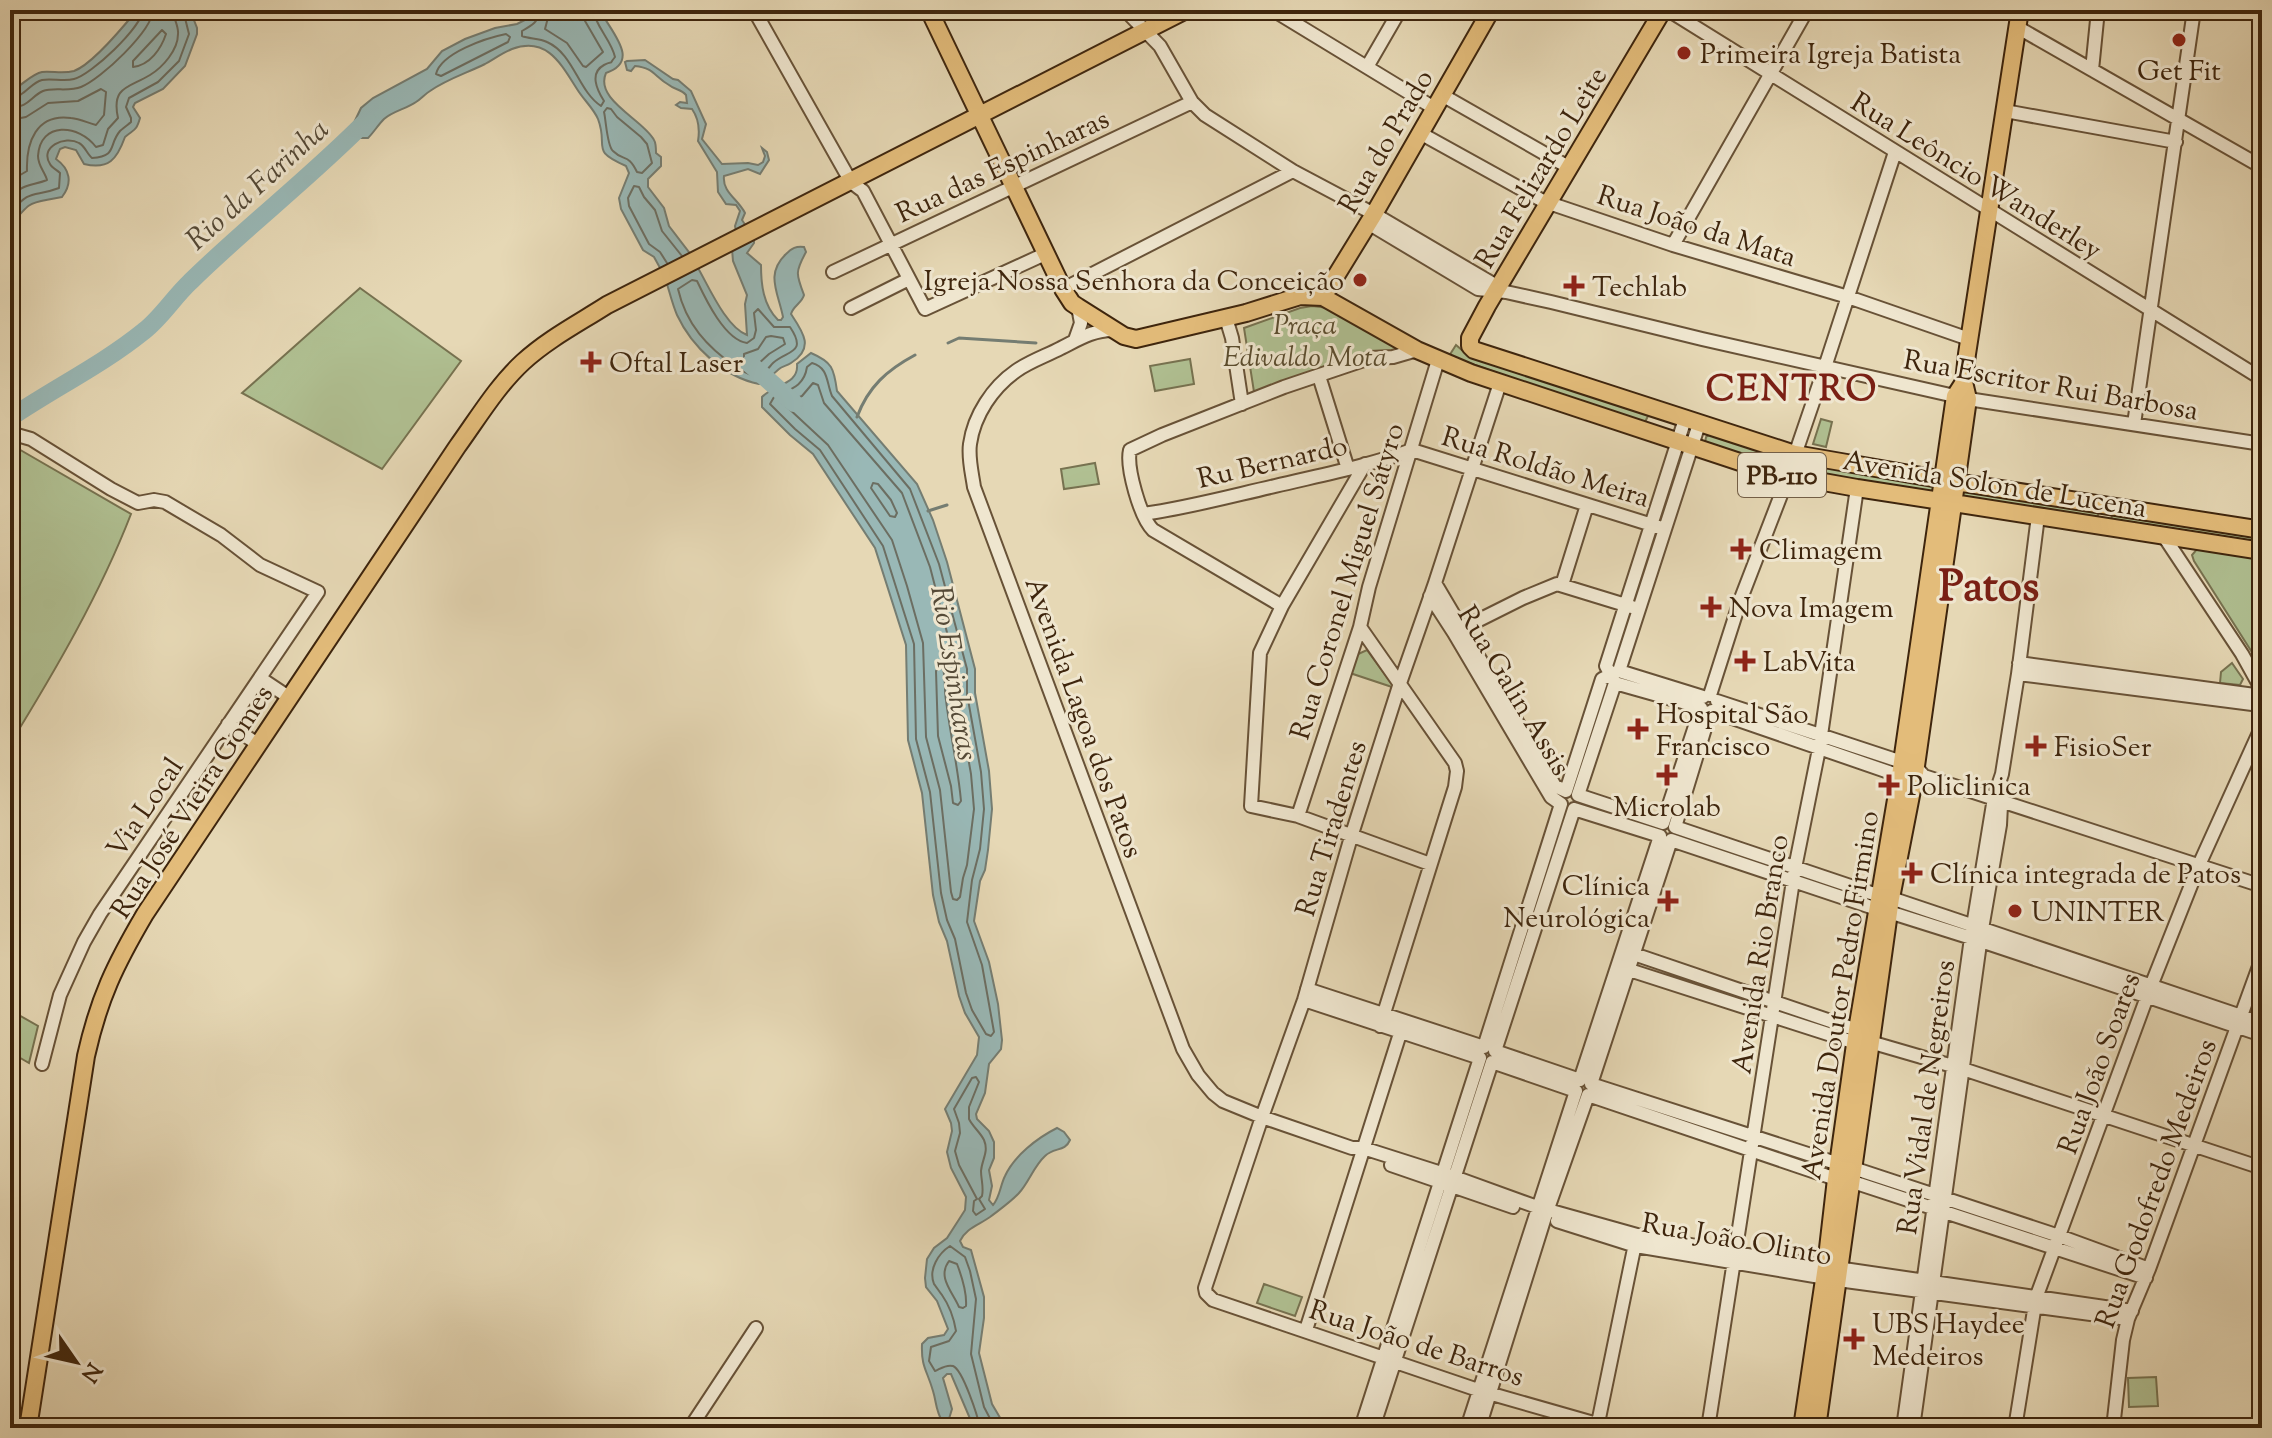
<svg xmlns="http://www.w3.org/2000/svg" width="2272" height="1438" font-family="'Sorts Mill Goudy',serif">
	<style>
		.green { fill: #b0c092; stroke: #777250; stroke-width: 2 }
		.water { fill: #99b8b6; stroke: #757d72; stroke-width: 2 }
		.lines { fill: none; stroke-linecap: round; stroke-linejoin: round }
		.shore { stroke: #6c6e62; stroke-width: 2 }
		.stream { stroke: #757d72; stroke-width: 3 }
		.river { stroke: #99b8b6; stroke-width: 18 }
		.minor-casing { stroke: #685237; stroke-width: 16 }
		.major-casing { stroke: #3e250d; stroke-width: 20 }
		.minor { stroke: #efe6cf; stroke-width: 12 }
		.major { stroke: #e3bc7a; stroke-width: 16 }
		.poi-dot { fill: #8f2418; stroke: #efe6cf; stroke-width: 3 }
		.labels { text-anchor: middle; stroke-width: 6; stroke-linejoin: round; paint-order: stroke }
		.shield { fill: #efe6cf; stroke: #735f47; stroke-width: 2 }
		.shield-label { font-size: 26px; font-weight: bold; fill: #3e250d }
		.poi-label { font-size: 28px; fill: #3e250d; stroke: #efe6cf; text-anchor: start }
		.street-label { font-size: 28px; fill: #3e250d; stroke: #efe6cf }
		.park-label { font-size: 28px; font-style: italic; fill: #5a4c2e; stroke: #efe6cf }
		.water-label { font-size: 30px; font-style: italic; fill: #554a37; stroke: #efe6cf }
		.district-label { font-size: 36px; font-weight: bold; letter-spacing: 2px; fill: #7a1f14; stroke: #efe6cf }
		.town-label { font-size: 44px; font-weight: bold; fill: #7a1f14; stroke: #efe6cf }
	</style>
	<rect width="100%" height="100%" fill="#e6d8b5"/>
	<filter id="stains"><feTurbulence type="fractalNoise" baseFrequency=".0025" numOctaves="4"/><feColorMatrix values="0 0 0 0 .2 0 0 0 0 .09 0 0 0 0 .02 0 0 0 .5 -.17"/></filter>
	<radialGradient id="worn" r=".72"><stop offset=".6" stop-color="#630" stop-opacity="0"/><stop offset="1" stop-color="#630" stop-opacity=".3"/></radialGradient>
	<path class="green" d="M360 288 461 361 382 469 242 393Z
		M1312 306 1329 308 1395 345 1403 352 1390 356 1375 351 1254 392 1244 328 1300 308Z
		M1456 345 1469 356 1645 411 1648 416 1644 424 1449 356Z
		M1190 359 1194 384 1155 391 1150 366Z
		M1821 419 1832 422 1826 447 1813 444Z
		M1711 434 1777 455 1782 460 1776 468 1705 443 1706 437Z
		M10 444 131 514C100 594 55 671 10 744Z
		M1095 463 1099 484 1064 489 1061 469Z
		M1818 463 1931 483 1936 489 1930 494 1808 472 1811 467Z
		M1964 486 2099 511 2097 519 1962 500 1959 495Z
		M2116 510 2262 533V546L2111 521 2112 515Z
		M2198 548 2262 558V668L2194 561 2192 555Z
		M1367 650 1395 688 1350 673 1356 655Z
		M2232 663 2243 679 2240 685 2220 683 2221 672Z
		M10 1010 38 1026 29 1063 10 1052Z
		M1264 1284 1302 1297 1295 1316 1257 1303Z
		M2156 1377 2158 1406 2129 1407 2128 1378Z"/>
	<path class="water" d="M137 10H190L197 28V34L185 66 163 89 135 103 133 107 140 118C136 132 134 129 125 137 117 159 109 170 84 164L76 150 65 147 60 149 56 159C70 169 73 183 62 197 29 204 33 198 10 226V91C21 87 31 74 42 72 53 71 63 74 74 71 93 64 124 26 137 10Z
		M535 10H600C610 31 642 61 606 73 594 100 644 120 654 140 656 143 656 148 656 153L661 157V166L648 179V187L664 208 669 226 695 260 665 277 654 257 643 250 621 209 619 198 629 173 626 166C589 150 609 148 598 119 594 109 583 99 577 89 561 64 547 36 512 49 502 53 494 59 485 64 467 73 447 79 430 91 425 94 421 99 416 102 406 109 393 111 384 119 378 125 374 132 368 138H353L345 134 351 129 361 108 373 98 427 69 442 51 465 39 495 28 517 24 527 19Z
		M645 60 673 79 678 80 691 91 706 124 702 139 722 164 748 163 758 165 763 162 765 156 762 148 767 152 769 160 760 174 748 169 724 176C722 192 738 199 745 213L742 220 750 232 736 231 735 226 740 211 736 205 726 204 718 192 717 172 698 141C700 129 699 119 692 109L681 108 676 105 680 102 687 103 686 95C681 89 675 90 669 85 654 76 654 68 635 66L631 71 627 70 625 62 627 61Z
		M754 238V243L747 253 761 265C761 284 763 305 778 320H781L783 317C778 292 765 274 786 254 792 248 796 246 804 247L806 252C795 272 796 274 804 295 802 303 793 306 791 314 803 332 815 348 791 363 787 366 782 366 779 369 772 375 768 380 759 384 724 377 692 347 677 315 673 306 670 294 667 284L698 268C709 287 726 327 747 335L745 304 747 295 733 261 732 249Z
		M811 353C832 362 834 368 837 391L917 484 933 520 947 562 975 669V693L989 771 992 809 988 850 985 870 980 881 974 921 989 962 998 1004 1002 1040 1001 1049 989 1064 985 1093 976 1114 977 1119 989 1131 994 1142V1158L989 1170 992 1186 989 1200 993 1205C1000 1197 1000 1186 1005 1176 1014 1156 1037 1138 1057 1128L1064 1132 1070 1140C1065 1152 1054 1147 1045 1156 1034 1166 1029 1182 1019 1193 1011 1202 999 1210 990 1217 979 1225 966 1228 960 1241L963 1247 971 1250 984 1297V1318L979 1353 992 1404 1002 1421 1003 1428H974L951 1374H947L943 1378 952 1409 948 1422 943 1423C935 1409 937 1404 933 1391 927 1370 921 1367 922 1344L928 1338 944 1335 948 1329 937 1301 926 1287 925 1278 927 1259 934 1248 947 1238 958 1221 965 1210 966 1197 951 1168 947 1152 952 1131 951 1123 945 1109 977 1055 979 1037 965 1013 959 996 947 941 939 922 933 895 922 793 908 740 906 645 875 548 813 454 790 435 762 407V397C774 384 799 385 797 364Z"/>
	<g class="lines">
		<path class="shore" d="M540 10C540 21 531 26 522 31V36C529 39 539 38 547 42 574 54 578 91 601 106L604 101C597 90 589 73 604 65 616 59 607 67 615 57 611 40 596 27 593 10
			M550 10 545 29 567 43 583 66 586 67 603 52 585 21 583 10
			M162 30 166 34C161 49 150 65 133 67V61Z
			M506 34 510 37 508 42 441 76 436 74C441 53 486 38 506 34Z
			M10 98C25 97 30 83 42 80 52 78 64 82 74 79 91 75 141 28 143 10
			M10 108C29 107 30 97 43 91 53 87 69 92 81 87 101 79 152 31 153 10
			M607 108 611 109 617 117 641 137 647 144 652 163 642 173 637 172C628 153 624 162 613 151 607 146 606 120 604 112Z
			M10 120 26 117 48 103 78 101 101 89 106 92 104 115 96 125C88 123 80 119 71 118 36 113 26 143 27 171L10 181
			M10 198C23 183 32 186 47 180 45 172 38 166 38 156 40 121 79 124 96 147L103 145 108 129 118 118C111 86 129 88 150 75 163 67 178 50 178 34 179 26 173 18 173 10
			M10 213C32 187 33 198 59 188L60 173C57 170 52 168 50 164 39 147 65 135 79 143 85 146 87 154 92 158 118 156 108 145 120 131 121 130 130 123 131 122V118L126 107 129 98 158 82 179 61 189 34 183 10
			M667 263 660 252 649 244 629 206 628 198 634 186 639 187 644 197 655 210 662 231 682 256
			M692 280 697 281C706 300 725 340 747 343L754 338 756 330 754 313 758 309 774 327H790C808 354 787 350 773 363 769 367 766 373 759 375 751 377 743 371 736 367 707 347 686 324 678 289Z
			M771 336 783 338 785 344 769 354 758 364H750L744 360V354L758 349 766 337Z
			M812 363C829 368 826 382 832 396L910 489 939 564 967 669V694L981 772 984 809 980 849 972 880 967 922 982 965 994 1032 991 1036 986 1034 972 1010 966 993 955 939 947 920 941 893 930 792 916 739 914 644 883 546 820 450 795 429 770 404 774 397C790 389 804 387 807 367Z
			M813 383 818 385 824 403 902 493 930 567 957 671V696L971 774 974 809 967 865 963 878 960 897 957 900 953 899 951 892 940 790 926 737 923 643 907 586 892 540 828 445 786 406 787 402 802 396Z
			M873 483 878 484 891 500 897 513 895 517 890 516 871 488Z
			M940 667 943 669C946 679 944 690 946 700 950 734 958 767 961 801L958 805 953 803 951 786 938 736 936 671Z
			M976 1077 979 1082 969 1107V1119C973 1127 980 1132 984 1140 989 1152 982 1159 981 1171 981 1180 984 1187 982 1196L979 1199 985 1209 976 1215 973 1211 974 1201 977 1199 959 1165 955 1151 960 1133 959 1123 954 1109 972 1078Z
			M949 1261 957 1264C962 1277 967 1292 966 1306L963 1308 959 1307C952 1291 937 1277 949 1261Z
			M980 1428C978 1417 963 1370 953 1366 946 1364 940 1369 935 1371L929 1361 931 1347 949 1341 956 1331C954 1319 949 1305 942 1295 941 1294 935 1285 934 1284 928 1269 939 1253 950 1246L965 1257 970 1271 976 1299 971 1354 984 1407 995 1428"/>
		<path class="stream" d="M948 343 959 338 1036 343
			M857 417C868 387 887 370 915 355
			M928 511 947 505"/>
		<path class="river" d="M750 364 794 403
			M10 418C54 388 102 365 144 331 161 318 174 297 190 282 247 226 311 177 367 120"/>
		<defs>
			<path id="minor" d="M754 10 851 182 863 191 925 309 1045 254
				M1125 10 1160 46 1192 102 1205 115 1293 171 1374 214 1500 288
				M1273 10 1434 108
				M1668 10 2262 379
				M10 11 11 10
				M2017 27 2262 167
				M1367 67 1400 10
				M2092 70 2098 10
				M1442 95 1570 168
				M2005 111 2176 142
				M1420 133 1543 201 1673 245 1848 297 1969 339
				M1368 223 1478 289 1506 292 1551 302 1702 339 1968 399 2262 444
				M1673 245 1807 10
				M833 272 1192 102
				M1063 289 1293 171
				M851 308 909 279
				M1226 318 1232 338 1242 404
				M1113 330C1093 330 1079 339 1061 348 1046 356 1030 361 1016 371 993 387 974 415 970 444 968 458 972 473 974 487L1183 1049 1198 1075 1213 1093 1223 1101 1262 1117 1352 1148H1363L1454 1177 1537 1207 1637 1235 1734 1253 2132 1311
				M1075 340 1081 323 1078 307
				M1319 376 1348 469
				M1500 383 1435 583 1399 686 1351 837 1304 1000 1262 1117 1205 1288 1206 1293 1213 1300 1478 1390 1597 1424 1622 1428
				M2134 424 2194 10
				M10 433 31 439 111 489 138 503 154 500 165 502 221 535 260 565 318 592 100 914 84 942 60 995 42 1064
				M1412 450 1665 529
				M1365 464 1282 606 1260 653 1251 806 1298 816 1430 864
				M1143 514C1187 508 1231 496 1275 486 1321 475 1368 466 1412 450
				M2163 535 2242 654 2262 690
				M1435 583 1555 786 1566 791
				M1562 585 1587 505
				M1430 596 1454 633 1551 797 1561 804
				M1282 606 1153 530C1140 517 1126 467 1130 450L1162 435 1284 387 1370 358 1393 357 1417 350
				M1360 627 1455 763 1457 771 1455 787 1380 1026
				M1457 631 1523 598 1557 584 1632 607
				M2019 663 2262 696
				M1619 671 1699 424
				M1619 671 1703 697
				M2018 674 2260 705
				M260 678 290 698
				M1615 683 1606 666 1685 419
				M1615 683 1700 707
				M1710 695 1740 601 1784 487 1825 367 1895 152
				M1717 701 1902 762 1916 767 1924 776 2262 886
				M1712 711 1906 778
				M228 724 259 745
				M1566 791 1602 679 1616 672
				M1578 795 1615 683
				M1578 795 1663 823
				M1574 809 1660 836
				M1298 816 1360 627 1369 587 1438 360
				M1663 823 1701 708
				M1675 827 1880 896
				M1675 827 1710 712
				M1671 840 1877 909
				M1891 898 2262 1023
				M1889 912 1981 941 2262 1035
				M1625 951 1857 1030
				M1620 967 1856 1043
				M1307 989 1484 1047
				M1304 1000 1480 1058
				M1870 1042 1963 1069 2262 1168
				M1484 1047 1561 804
				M1495 1051 1574 809
				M1495 1051 1580 1080
				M1492 1062 1576 1091
				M1580 1080 1660 836
				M1591 1084 1839 1164
				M1591 1084 1671 840
				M1588 1095 1836 1179
				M1391 1165 1513 1207
				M1853 1168 2059 1236 2149 1269
				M1850 1181 2146 1278
				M1557 1221 1636 1246 1838 1280 2128 1319
				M1306 1330 1404 1021
				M690 1428 756 1328
				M1361 1428 1480 1058
				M1373 1428 1492 1062
				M1467 1428 1576 1091
				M1479 1428 1545 1217 1588 1095
				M1597 1428 1636 1239
				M1708 1428 1795 868 1819 749 1857 488
				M1903 1428 1971 938 1994 798 2002 774 2018 674 2038 516
				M1913 1428 1982 929 2000 825 2002 785
				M2015 1428 2036 1298 2151 986 2199 865 2262 726
				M2113 1428 2123 1340 2128 1319 2149 1269 2262 958"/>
			<path id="major" d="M929 10 1063 289 1072 303 1078 307 1124 336 1136 339 1246 313 1300 296 1323 297 1417 350 1471 373 1773 473 1857 488 2262 551
				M1663 10 1487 306 1470 338V346L1474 350 1795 454 1956 482 2262 530
				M1323 297 1374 214 1491 10
				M2262 697 2260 705 2262 712
				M28 1428 86 1056C99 998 115 965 145 914L457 447C478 418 497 386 523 362 548 339 579 323 607 305L1186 10
				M1802 1428 1826 1266 1836 1179 1857 1030 1900 776 1955 396 1964 382
				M1817 1428 1891 898 1914 780 1968 399 1964 382 1967 354 2020 10"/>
		</defs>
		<use href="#minor" class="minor-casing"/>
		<use href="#major" class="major-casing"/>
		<use href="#minor" class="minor"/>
		<use href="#major" class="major"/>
	</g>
	<g class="poi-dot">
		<circle cx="2179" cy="40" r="8"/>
		<circle cx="1684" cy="53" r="8"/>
		<circle cx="1360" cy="280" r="8"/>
		<path d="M1570 274h8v8h8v8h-8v8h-8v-8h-8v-8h8z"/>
		<path d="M587 350h8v8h8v8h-8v8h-8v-8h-8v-8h8z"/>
		<path d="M1737 537h8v8h8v8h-8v8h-8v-8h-8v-8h8z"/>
		<path d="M1707 595h8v8h8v8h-8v8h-8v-8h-8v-8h8z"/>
		<path d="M1741 649h8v8h8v8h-8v8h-8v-8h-8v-8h8z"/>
		<path d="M1634 717h8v8h8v8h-8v8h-8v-8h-8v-8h8z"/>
		<path d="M2032 734h8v8h8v8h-8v8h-8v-8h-8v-8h8z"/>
		<path d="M1663 763h8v8h8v8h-8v8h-8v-8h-8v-8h8z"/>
		<path d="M1885 773h8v8h8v8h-8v8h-8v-8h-8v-8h8z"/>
		<path d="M1908 861h8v8h8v8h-8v8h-8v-8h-8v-8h8z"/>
		<path d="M1664 889h8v8h8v8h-8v8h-8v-8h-8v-8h8z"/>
		<circle cx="2015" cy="911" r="8"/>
		<path d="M1850 1327h8v8h8v8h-8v8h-8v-8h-8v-8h8z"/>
	</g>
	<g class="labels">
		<rect class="shield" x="1738" y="453" width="88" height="44" rx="6"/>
		<g class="shield-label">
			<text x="1782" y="484">PB-110</text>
		</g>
		<g class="poi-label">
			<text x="1700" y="63">Primeira Igreja Batista</text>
			<text x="2179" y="80" text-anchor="middle">Get Fit</text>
			<text x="1344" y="290" text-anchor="end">Igreja Nossa Senhora da Conceição</text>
			<text x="1592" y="296">Techlab</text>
			<text x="609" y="372">Oftal Laser</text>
			<text x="1759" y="559">Climagem</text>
			<text x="1729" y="617">Nova Imagem</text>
			<text x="1763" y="671">LabVita</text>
			<text x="1656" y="723">Hospital São<tspan x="1656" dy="32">Francisco</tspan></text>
			<text x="2054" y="756">FisioSer</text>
			<text x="1907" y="795">Policlinica</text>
			<text x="1667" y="816" text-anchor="middle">Microlab</text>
			<text x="1930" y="883">Clínica integrada de Patos</text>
			<text x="1650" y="895" text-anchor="end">Clínica<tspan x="1650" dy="32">Neurológica</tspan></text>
			<text x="2031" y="921">UNINTER</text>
			<text x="1872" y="1333">UBS Haydee<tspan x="1872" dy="32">Medeiros</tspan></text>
		</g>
		<g class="street-label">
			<text transform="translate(1385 141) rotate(-60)" y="10">Rua do Prado</text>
			<text transform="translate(1002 165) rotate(-25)" y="10">Rua das Espinharas</text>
			<text transform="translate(1540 167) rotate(-59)" y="10">Rua Felizardo Leite</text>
			<text transform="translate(1977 175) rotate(32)" y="10">Rua Leôncio Wanderley</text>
			<text transform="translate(1697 225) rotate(18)" y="10">Rua João da Mata</text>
			<text transform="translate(2051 384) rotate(10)" y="10">Rua Escritor Rui Barbosa</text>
			<text transform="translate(1272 461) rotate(-13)" y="10">Ru Bernardo</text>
			<text transform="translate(1546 466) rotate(17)" y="10">Rua Roldão Meira</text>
			<text transform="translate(1995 483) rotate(9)" y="10">Avenida Solon de Lucena</text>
			<text transform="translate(1346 581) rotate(-73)" y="10">Rua Coronel Miguel Sátyro</text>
			<text transform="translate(1515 690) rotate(59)" y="10">Rua Galin Assis</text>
			<text transform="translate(1085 717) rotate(70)" y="10">Avenida Lagoa dos Patos</text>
			<text transform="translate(191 801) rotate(-57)" y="10">Rua José Vieira Gomes</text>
			<text transform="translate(144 807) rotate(-56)" y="10">Via Local</text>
			<text transform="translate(1330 828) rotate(-73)" y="10">Rua Tiradentes</text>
			<text transform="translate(1759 954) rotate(-81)" y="10">Avenida Rio Branco</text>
			<text transform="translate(1839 995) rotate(-81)" y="10">Avenida Doutor Pedro Firmino</text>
			<text transform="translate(2098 1063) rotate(-70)" y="10">Rua João Soares</text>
			<text transform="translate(1925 1097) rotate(-82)" y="10">Rua Vidal de Negreiros</text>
			<text transform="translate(2155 1183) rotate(-70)" y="10">Rua Godofredo Medeiros</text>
			<text transform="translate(1737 1238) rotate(10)" y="10">Rua João Olinto</text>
			<text transform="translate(1417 1342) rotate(18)" y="10">Rua João de Barros</text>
		</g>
		<g class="park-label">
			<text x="1305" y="334">Praça<tspan x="1305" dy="32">Edivaldo Mota</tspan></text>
		</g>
		<g class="water-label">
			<text transform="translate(257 184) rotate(-42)" y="10">Rio da Farinha</text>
			<text transform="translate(955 673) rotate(81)" y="10">Rio Espinharas</text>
		</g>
		<g class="district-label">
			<text x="1792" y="400">CENTRO</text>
		</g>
		<g class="town-label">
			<text x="1989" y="600">Patos</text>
		</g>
	</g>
	<rect width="2272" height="1438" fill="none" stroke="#e6d8b5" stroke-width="40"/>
	<rect x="12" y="12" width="2248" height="1414" fill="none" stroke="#3e250d" stroke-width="4"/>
	<rect x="20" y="20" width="2232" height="1398" fill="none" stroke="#3e250d" stroke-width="2"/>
	<g transform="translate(76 1362) rotate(124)" stroke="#efe6cf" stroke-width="6" paint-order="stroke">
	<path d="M0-6L14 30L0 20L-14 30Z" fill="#3e250d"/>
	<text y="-12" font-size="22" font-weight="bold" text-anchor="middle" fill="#3e250d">N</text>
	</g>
	<rect width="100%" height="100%" filter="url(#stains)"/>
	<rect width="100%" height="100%" fill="url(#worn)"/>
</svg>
